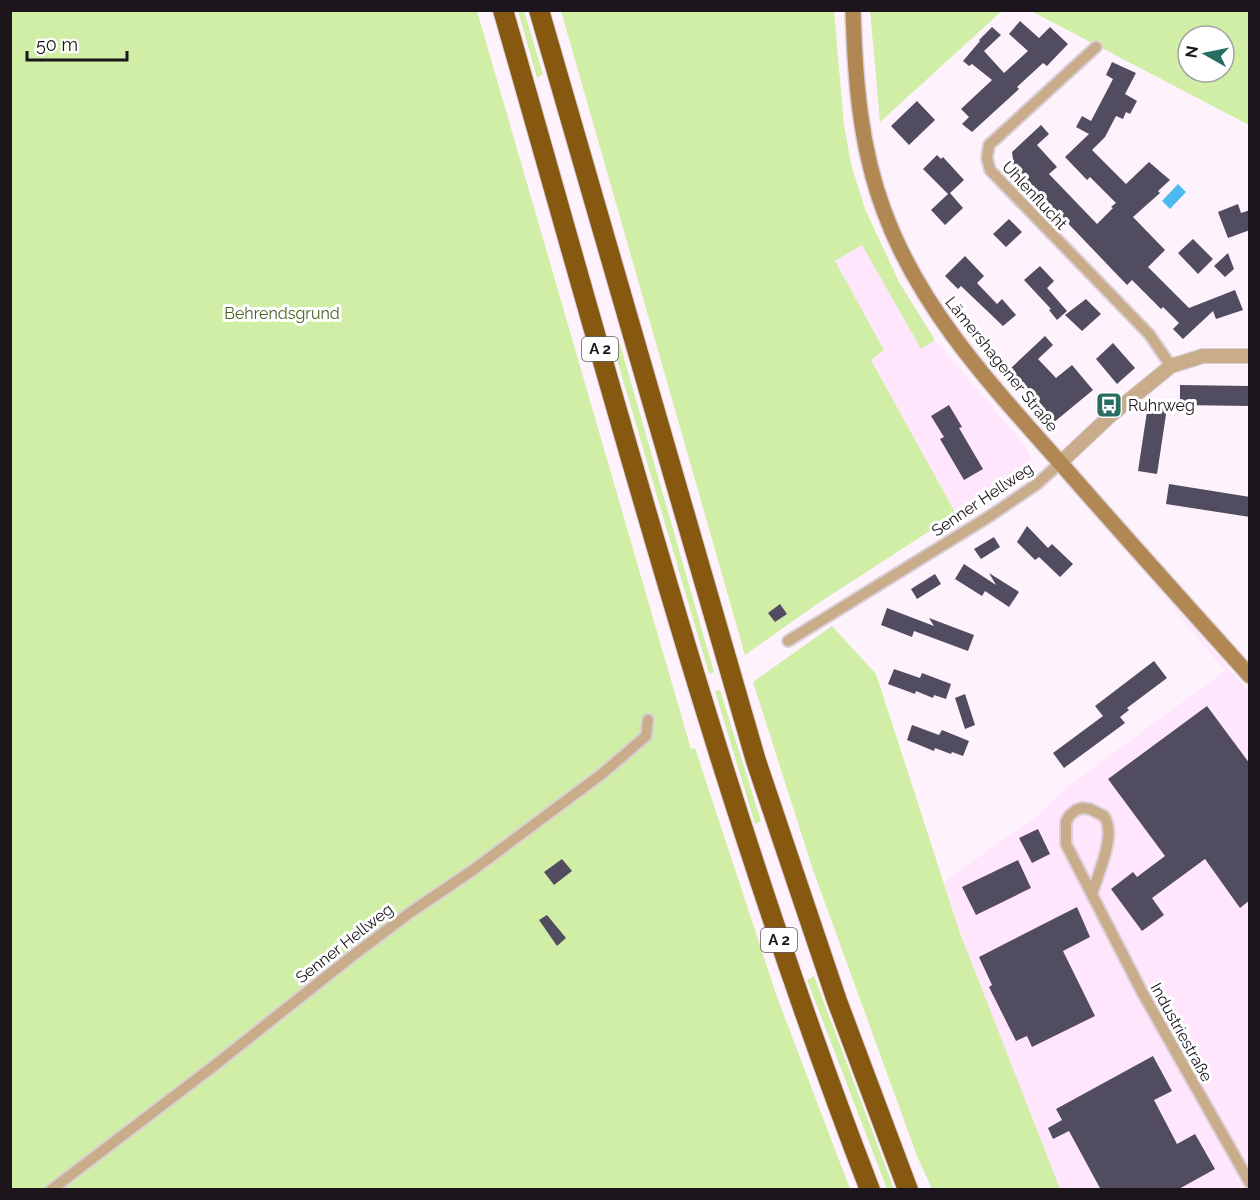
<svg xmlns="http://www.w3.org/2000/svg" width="1260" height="1200" font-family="Raleway,sans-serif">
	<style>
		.built { fill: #ffe6fd }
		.green { fill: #d0eea5; fill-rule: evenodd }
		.water { fill: #4db9f1 }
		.building { fill: #514c5f }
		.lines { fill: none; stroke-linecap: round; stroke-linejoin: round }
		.minor-casing { stroke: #dacfd9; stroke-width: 14 }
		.tertiary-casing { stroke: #dacfd9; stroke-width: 16 }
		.secondary-casing { stroke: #dacfd9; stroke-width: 18 }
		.motorway-casing { stroke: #dacfd9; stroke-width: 22 }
		.minor { stroke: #c9ac8a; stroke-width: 10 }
		.tertiary { stroke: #c9ac8a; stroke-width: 14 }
		.secondary { stroke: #b18753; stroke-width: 15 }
		.motorway { stroke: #87580f; stroke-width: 20 }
		.labels { text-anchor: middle; stroke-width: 6; stroke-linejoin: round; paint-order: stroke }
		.shield { fill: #fff; stroke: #605c60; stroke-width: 1.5 }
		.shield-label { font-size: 15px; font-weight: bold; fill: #1c161c }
		.street-label { font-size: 16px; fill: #1c161c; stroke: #fff }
		.park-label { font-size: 16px; fill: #4a6120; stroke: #fff }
		.poi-label { font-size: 16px; fill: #1c161c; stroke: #fff; text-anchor: start }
	</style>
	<rect width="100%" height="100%" fill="#fef2fd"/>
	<path class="built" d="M862 245 921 349 935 340 1025 446 1031 457 1030 469 956 514 871 360 835 262Z
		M1148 577 1249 692V1189H1060L988 1007 960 933 944 881 1038 816 1070 785 1225 671Z"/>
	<path class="green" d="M10 11H477L691 749 695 748 777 997 850 1189H11Z
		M518 11H524L543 74 537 78Z
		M561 11H834L844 125 851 164 865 209 899 282 935 340 921 349 862 245 835 261 884 350 871 360 956 514 817 604 745 655Z
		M870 11V10L1002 11 880 122Z
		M1031 11H1249V125ZM1188 36H1224V72H1188Z
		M620 344 714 672 709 674 613 346Z
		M832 626 876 674 960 933 1060 1189H932L917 1156 813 870 753 682Z
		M720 690 761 821 755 824 715 691Z
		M814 976 894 1189H887L807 980Z"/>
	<path class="water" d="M1178 184 1186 192 1170 209 1162 201Z"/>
	<path class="building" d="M1020 21 1039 38 1050 27 1068 44 1047 66 1043 63 1017 87 1019 89 972 132 962 124 969 117 961 109 992 80 972 64 969 66 963 61 980 41 979 40 992 27 1001 35 984 51 1004 73 1028 51 1009 34Z
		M1112 62 1136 73 1125 94 1137 101 1130 114 1126 112 1123 119 1116 116 1105 137 1092 150 1126 184 1149 162 1170 180 1158 191 1160 193 1133 217 1165 250 1148 267 1189 308 1235 290 1243 310 1216 319 1213 311 1183 339 1173 329 1179 323 1163 307 1161 309 1132 280 1127 285 1014 167 1012 152 1041 125 1049 134 1037 145 1057 167 1049 174 1097 224 1113 208 1111 207 1116 203 1090 177 1087 180 1065 157 1089 134 1076 127 1082 116 1091 121 1113 79 1106 75Z
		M917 101 935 120 909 145 891 126Z
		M937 155 941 159 943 157 964 180 950 193 963 208 945 225 931 210 948 194 923 169Z
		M1238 204 1241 213 1250 210V230L1228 238 1218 212Z
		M1009 219 1022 232 1006 247 993 234Z
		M1193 239 1213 259 1198 274 1178 253Z
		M1228 253 1234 269 1225 277 1214 266Z
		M965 256 984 276 977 283 997 304 1002 299 1016 315 1003 326 961 286 958 289 945 276Z
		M1040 266 1054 281 1047 288 1067 311 1057 320 1049 310 1051 309 1024 280Z
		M1086 299 1101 314 1082 331 1065 315Z
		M1045 336 1053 345 1038 359 1056 378 1072 365 1093 390 1053 423 1028 394 1031 392 1010 369Z
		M1113 343 1135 368 1117 384 1096 359Z
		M1180 385 1250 386V406L1180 405Z
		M949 405 962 427 959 428 983 469 964 480 940 439 944 437 931 416Z
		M1148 405 1167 408 1157 474 1138 471Z
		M1169 484 1250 497V517L1166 504Z
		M1027 526 1048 548 1052 544 1073 564 1060 577 1039 557 1035 560 1017 542Z
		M994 537 1000 547 981 559 974 549Z
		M964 564 996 585 989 573 1019 592 1009 607 985 591 982 596 955 579Z
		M935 574 941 584 917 599 911 589Z
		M780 604 787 614 775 622 768 613Z
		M887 608 934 626 929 618 974 635 968 651 914 631 912 637 881 625Z
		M1154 661 1167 678 1127 708 1129 710 1120 717 1125 723 1064 768 1053 753 1103 716 1095 706Z
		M894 669 920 678 922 673 951 684 946 699 934 695 933 698 916 691 915 694 888 684Z
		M965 694 975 725 965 729 955 698Z
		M1207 706 1250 764V900L1240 908 1205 859 1152 898 1164 915 1142 931 1111 889 1133 872 1137 877 1165 856 1108 779Z
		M912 725 939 735 942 730 969 741 963 756 952 752 951 754 935 748 934 751 907 740Z
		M1038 829 1050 854 1032 863 1019 838Z
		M562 859 572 871 554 885 544 872Z
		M1018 860 1031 888 976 915 962 887Z
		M1077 907 1090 937 1063 951 1095 1016 1032 1047 1027 1036 1016 1041 989 987 992 985 979 957Z
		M547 915 566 938 557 946 539 920Z
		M1153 1056 1172 1091 1154 1100 1177 1144 1195 1134 1215 1169 1177 1190H1101L1069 1131 1053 1139 1048 1128 1062 1120 1056 1109Z"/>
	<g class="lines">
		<defs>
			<path id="minor" d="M1096 47 989 145 987 158 990 170 1149 334 1171 366
				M788 641 990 516 1037 484 1060 463
				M1092 894C1098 873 1117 835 1104 816L1090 809 1082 808 1076 810 1069 816 1066 822V844L1142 992 1250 1183
				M51 1190 215 1065 351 957 411 912 473 870 603 773 646 736 648 720"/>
			<path id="tertiary" d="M1060 463 1111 415 1171 366 1203 356H1250"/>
			<path id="secondary" d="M853 10C855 79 860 147 884 211 920 310 994 388 1063 466 1124 536 1187 606 1250 676"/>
			<path id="motorway" d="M503 10C617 406 721 805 870 1190
				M539 10 756 761 837 1001 908 1190"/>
		</defs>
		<use href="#minor" class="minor-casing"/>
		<use href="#tertiary" class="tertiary-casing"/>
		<use href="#secondary" class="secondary-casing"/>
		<use href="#motorway" class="motorway-casing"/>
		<use href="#minor" class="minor"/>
		<use href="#tertiary" class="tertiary"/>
		<use href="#secondary" class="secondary"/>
		<use href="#motorway" class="motorway"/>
	</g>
	<defs>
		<symbol id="bus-square" viewBox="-11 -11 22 22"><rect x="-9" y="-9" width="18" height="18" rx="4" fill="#286d62" stroke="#fff"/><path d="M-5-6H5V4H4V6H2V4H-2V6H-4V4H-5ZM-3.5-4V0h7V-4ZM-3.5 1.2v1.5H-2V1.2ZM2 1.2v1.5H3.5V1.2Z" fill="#fff"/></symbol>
	</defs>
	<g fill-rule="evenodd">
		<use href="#bus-square" x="1094" y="390" width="30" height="30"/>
	</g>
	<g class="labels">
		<g class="shield">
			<rect x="582" y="337" width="36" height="24" rx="4.5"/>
			<rect x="761" y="928" width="36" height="24" rx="4.5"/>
		</g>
		<g class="shield-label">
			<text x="600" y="354">A 2</text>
			<text x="779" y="945">A 2</text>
		</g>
		<g class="street-label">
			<text transform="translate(1035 195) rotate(47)" y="6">Uhlenflucht</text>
			<text transform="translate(1002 364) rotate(51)" y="6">Lämershagener Straße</text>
			<text transform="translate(982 499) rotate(-34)" y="6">Senner Hellweg</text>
			<text transform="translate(344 943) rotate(-38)" y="6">Senner Hellweg</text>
			<text transform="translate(1182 1032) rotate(61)" y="6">Industriestraße</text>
		</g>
		<g class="park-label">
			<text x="282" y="319">Behrendsgrund</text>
		</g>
		<g class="poi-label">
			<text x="1128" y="411">Ruhrweg</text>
		</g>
	</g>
	<rect width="1260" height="1200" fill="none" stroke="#1c161c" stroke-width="24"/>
	<g transform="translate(1206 54) rotate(279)"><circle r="28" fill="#ffffff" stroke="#a4a2a4" stroke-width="1.5"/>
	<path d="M0-4.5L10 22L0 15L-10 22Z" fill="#286d62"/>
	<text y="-9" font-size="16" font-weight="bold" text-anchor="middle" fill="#1c161c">N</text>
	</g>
	<path d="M27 51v9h100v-9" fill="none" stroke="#1c161c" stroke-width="3"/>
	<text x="36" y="51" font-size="18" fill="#1c161c" stroke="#ffffff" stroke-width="4.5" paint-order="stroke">50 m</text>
</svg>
